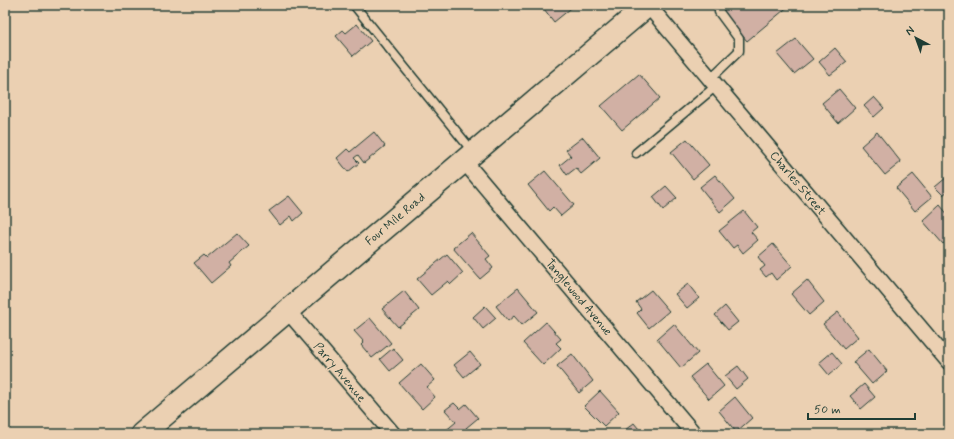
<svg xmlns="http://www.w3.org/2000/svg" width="954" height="439" font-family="Mynerve,sans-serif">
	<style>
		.building { fill: #d1b0a4; stroke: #1f3d34 }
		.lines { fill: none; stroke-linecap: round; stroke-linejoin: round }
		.service-casing { stroke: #1f3d34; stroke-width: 11 }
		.minor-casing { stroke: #1f3d34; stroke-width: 18 }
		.secondary-casing { stroke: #1f3d34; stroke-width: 25 }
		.service { stroke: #ebd0b2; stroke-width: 8 }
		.minor { stroke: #ebd0b2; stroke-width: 15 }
		.secondary { stroke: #ebd0b2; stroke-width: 22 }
		.labels { text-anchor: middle; stroke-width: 3; stroke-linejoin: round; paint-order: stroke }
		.street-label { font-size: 12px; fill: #1f3d34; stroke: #ebd0b2 }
	</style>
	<rect width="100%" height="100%" fill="#ebd0b2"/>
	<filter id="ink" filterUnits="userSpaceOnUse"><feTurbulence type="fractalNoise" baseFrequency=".025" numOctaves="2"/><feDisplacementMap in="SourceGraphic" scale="8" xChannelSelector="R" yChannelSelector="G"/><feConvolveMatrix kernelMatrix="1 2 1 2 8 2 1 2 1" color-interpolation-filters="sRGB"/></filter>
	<g filter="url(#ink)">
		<path class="building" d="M541 5H575L554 22Z
			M729 5H790L747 41 722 11Z
			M357 24 371 41 353 56 336 36 343 30 346 33Z
			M796 39 813 59 794 74 777 54Z
			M835 48 847 62 830 75 819 62Z
			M639 74 660 98 622 130 601 106Z
			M839 89 855 108 838 123 822 103Z
			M874 97 884 108 874 117 864 106Z
			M374 132 385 146 364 163 358 155 354 158 359 163 348 172 337 158 347 149 350 152Z
			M877 132 901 162 885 175 861 146Z
			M583 137 600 158 581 174 576 168 567 175 560 165 571 156 566 150Z
			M687 139 709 165 693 179 671 152Z
			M545 171 574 205 561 216 553 207 549 211 528 185Z
			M913 174 932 197 915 211 896 188Z
			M715 175 735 199 720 212 700 187Z
			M947 177 949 179V190L943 195 935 187Z
			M666 186 677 198 663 210 653 197Z
			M289 196 303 213 294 221 291 216 280 225 269 211Z
			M940 205 949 216V239L943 244 923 221Z
			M744 211 757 227 751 232 758 240 743 253 737 245 733 248 719 231Z
			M237 233 249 246 229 263 231 266 211 283 194 263 204 255 207 258Z
			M471 233 490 256 486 259 493 268 480 279 453 248Z
			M773 244 792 266 776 280 771 273 766 277 760 270 765 266 758 257Z
			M447 254 463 273 451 284 448 281 431 295 417 279Z
			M807 280 824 302 809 315 791 294Z
			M688 284 699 298 687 308 675 294Z
			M518 288 538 312 522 325 514 316 508 321 496 306Z
			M651 290 669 311 649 328 637 313 641 309 636 302Z
			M404 291 419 310 398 327 382 309Z
			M485 306 496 318 483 329 473 317Z
			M725 306 738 322 728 330 715 315Z
			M838 312 858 337 844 349 823 324Z
			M370 318 391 343 372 358 361 345 364 342 354 331Z
			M546 322 561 339 556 343 561 348 543 365 523 343Z
			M674 324 698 353 681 368 657 339Z
			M393 348 403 360 390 371 380 359Z
			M869 349 887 371 872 384 853 362Z
			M470 352 480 364 464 377 454 365Z
			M832 352 842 364 829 375 819 363Z
			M572 354 593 381 579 393 557 366Z
			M421 364 435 380 427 387 435 397 422 409 399 383Z
			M706 364 724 386 709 399 690 377Z
			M738 366 748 379 736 389 725 376Z
			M864 384 875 397 861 409 850 396Z
			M600 391 619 412 604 426 584 406Z
			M735 397 752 418 736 432 719 411Z
			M454 403 460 409 466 404 478 418 466 428 471 434H445L444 432 456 422 445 410Z
			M634 423 643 434H620Z"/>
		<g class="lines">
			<defs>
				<path id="service" d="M354 5 473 152
					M710 79 739 51V39L719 12V5
					M636 153 716 86"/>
				<path id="minor" d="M648 5 949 362
					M464 161 694 434
					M287 310 393 434"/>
				<path id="secondary" d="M142 434 648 5"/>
			</defs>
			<use href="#service" class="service-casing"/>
			<use href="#minor" class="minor-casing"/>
			<use href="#secondary" class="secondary-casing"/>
			<use href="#service" class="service"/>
			<use href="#minor" class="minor"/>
			<use href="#secondary" class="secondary"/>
		</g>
	</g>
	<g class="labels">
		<g class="street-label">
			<text transform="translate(798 183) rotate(50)" y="4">Charles Street</text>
			<text transform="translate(395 219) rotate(-40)" y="4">Four Mile Road</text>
			<text transform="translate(579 297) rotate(50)" y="4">Tanglewood Avenue</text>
			<text transform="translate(340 372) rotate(50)" y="4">Parry Avenue</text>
		</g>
	</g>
	<rect width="954" height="439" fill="none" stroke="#ebd0b2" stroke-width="20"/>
	<rect x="10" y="10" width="934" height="419" fill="none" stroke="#1f3d34" stroke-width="1.5" filter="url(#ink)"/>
	<g transform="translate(916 38) rotate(319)" stroke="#ebd0b2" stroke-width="3" paint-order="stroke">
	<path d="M0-3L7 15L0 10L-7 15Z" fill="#1f3d34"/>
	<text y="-6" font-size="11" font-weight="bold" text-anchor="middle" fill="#1f3d34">N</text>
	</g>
	<path d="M808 413v6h107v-6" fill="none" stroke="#1f3d34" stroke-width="2"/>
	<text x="814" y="413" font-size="12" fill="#1f3d34" stroke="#ebd0b2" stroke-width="3" paint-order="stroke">50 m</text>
</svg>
